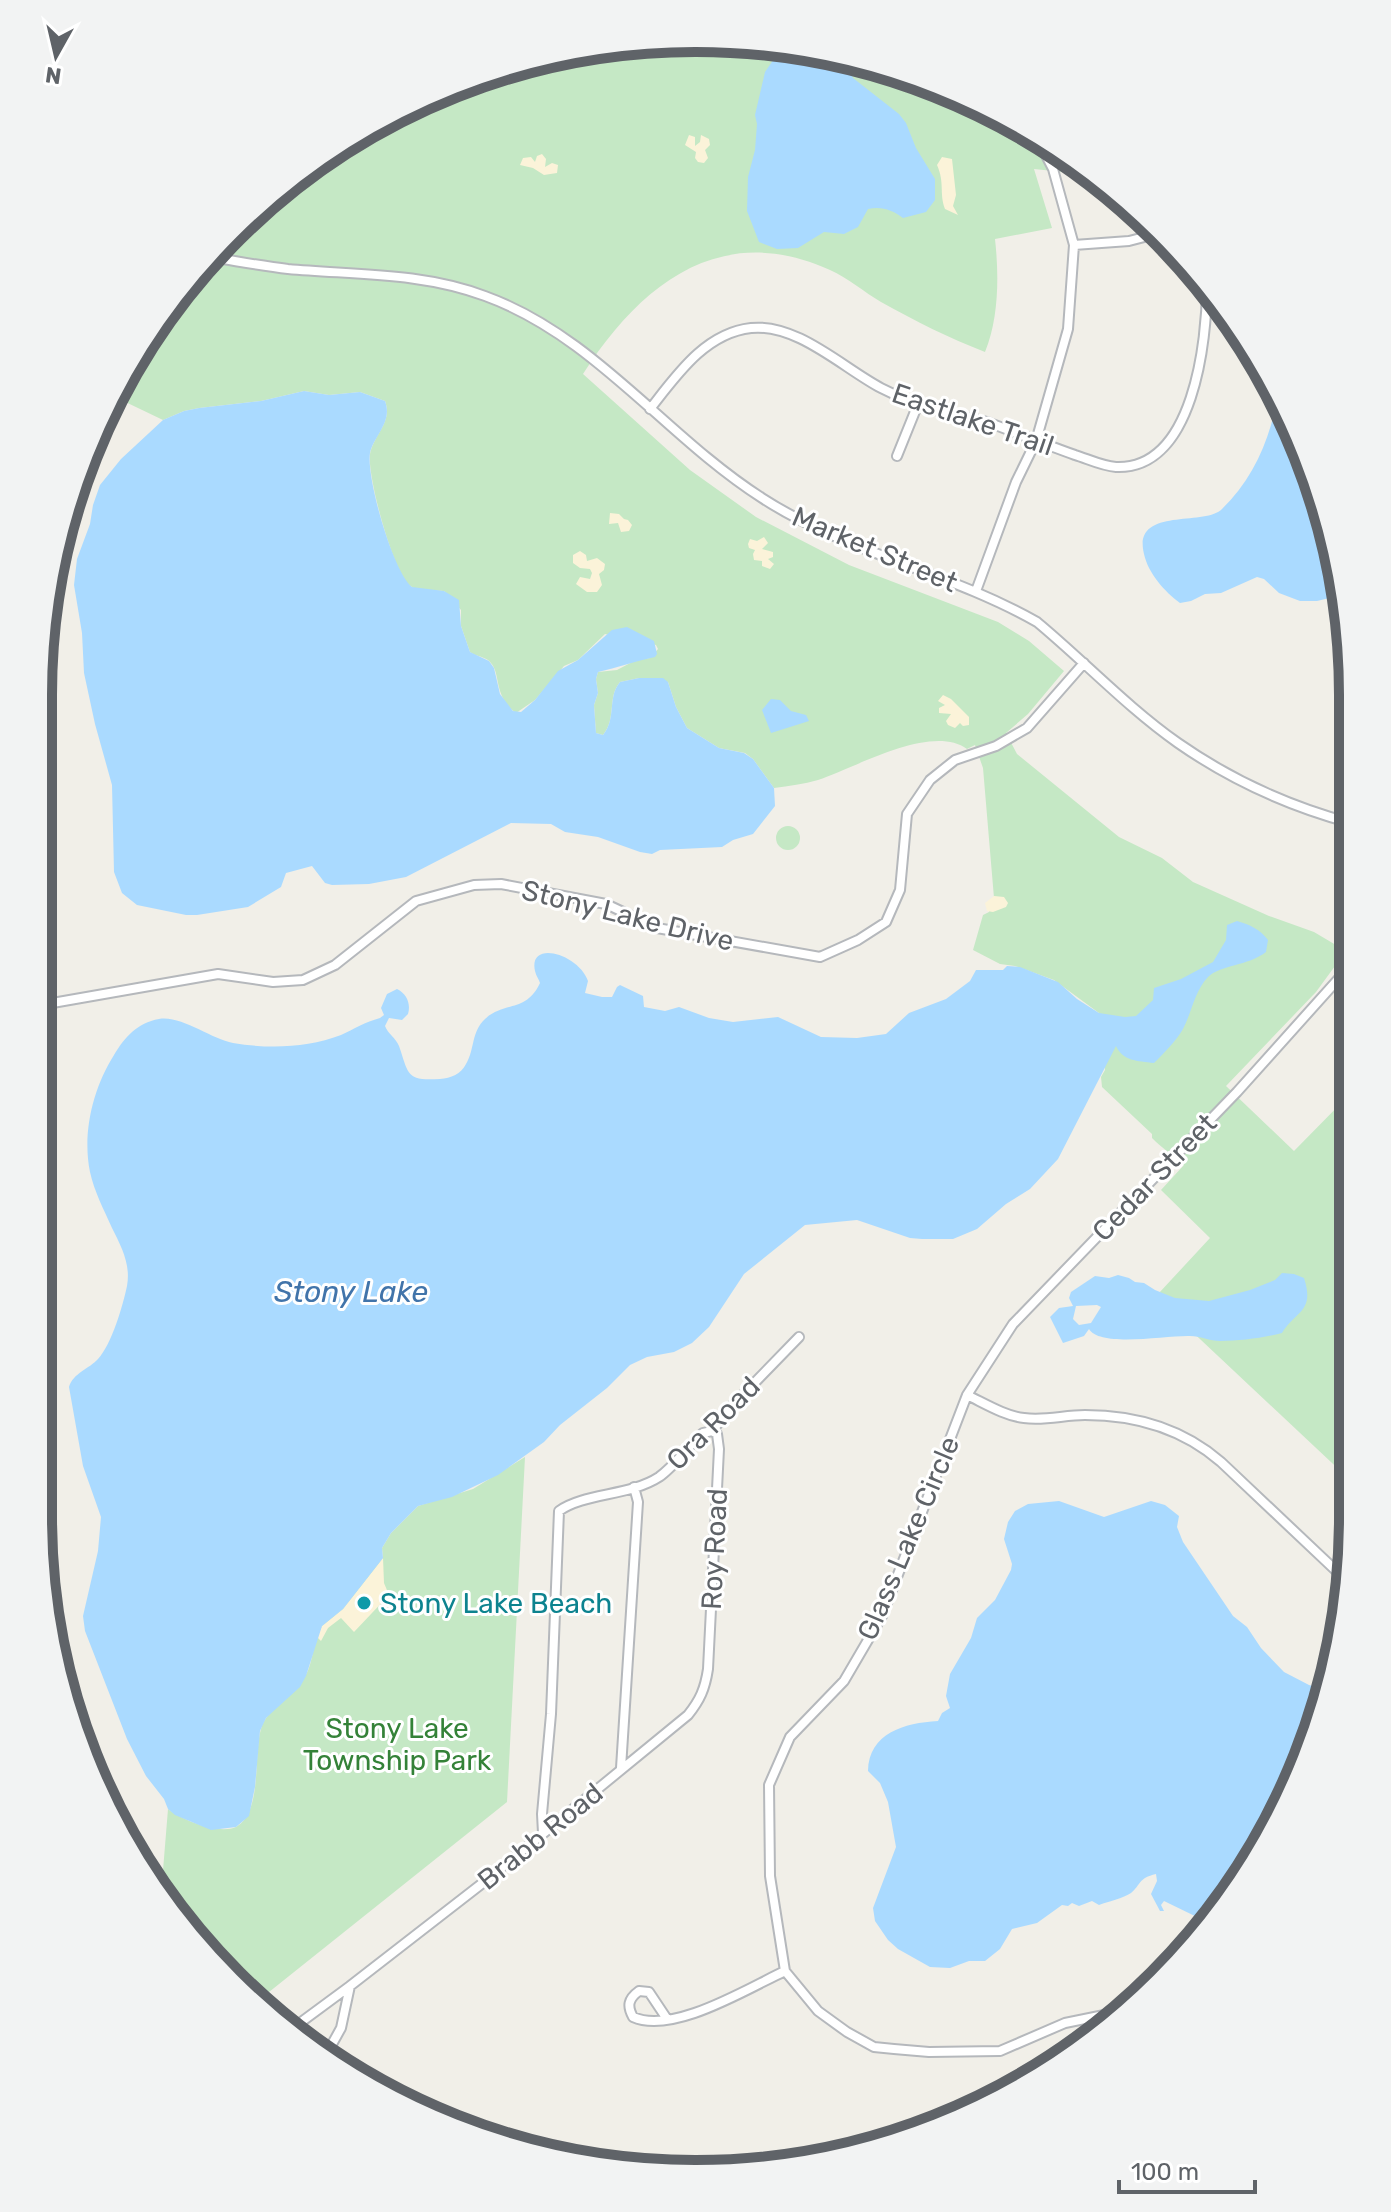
<svg xmlns="http://www.w3.org/2000/svg" width="1391" height="2212" font-family="Rubik,sans-serif">
	<style>
		.green { fill: #c5e8c5 }
		.sand { fill: #fbf3d9 }
		.water { fill: #aadaff; fill-rule: evenodd }
		.lines { fill: none; stroke-linecap: round; stroke-linejoin: round }
		.minor-casing { stroke: #b5b8bc; stroke-width: 12 }
		.minor { stroke: #fff; stroke-width: 8 }
		.culture-dot { fill: #0f9aa8; stroke: #fff; stroke-width: 3 }
		.labels { text-anchor: middle; stroke-width: 6; stroke-linejoin: round; paint-order: stroke }
		.street-label { font-size: 28px; fill: #5f6368; stroke: #fff }
		.culture-label { font-size: 28px; fill: #0d838f; stroke: #fff; text-anchor: start }
		.park-label { font-size: 28px; fill: #348238; stroke: #fff }
		.water-label { font-size: 30px; font-style: italic; fill: #4174aa; stroke: #fff }
		.rim { fill: none; stroke: #5f6368; stroke-width: 10 }
	</style>
	<rect width="100%" height="100%" fill="#f1efe8"/>
	<path class="green" d="M739 39 866 61 987 106 1091 171 1073 173 1034 169 1052 228 995 239C999 275 999 318 985 352 949 338 915 321 881 302 864 292 848 278 830 270 720 220 640 285 583 374L690 470 756 517 849 565 998 622 1029 641 1064 671 1028 714 1006 733 1017 754 1119 837 1162 858 1193 882 1269 916 1314 932 1346 951 1316 992 1226 1086 1294 1151 1350 1094 1348 1478 1184 1324 1159 1293 1210 1238 1161 1190 1184 1165C1173 1155 1163 1149 1152 1138V1134L1102 1087 1101 1077 1105 1070 1099 1013 1054 980 1015 966 1000 964 973 950 983 915 989 912 994 898 983 768 975 745 967 749C931 723 855 768 818 780 804 784 789 786 774 788L753 759 745 753 719 748 687 728 676 707 668 682 639 678 620 682C607 697 617 718 603 735L596 733 594 705 598 693 596 679 598 672 617 670 636 660 650 658 658 649 656 645 605 634 578 660 564 666 535 700 516 713C491 694 503 672 488 660 482 656 475 656 470 652L461 626V610L444 591C433 590 417 593 408 584 392 568 367 475 370 454 374 434 393 422 385 401L360 392 329 395 304 391 261 401 199 408 184 411 163 420 115 397 174 295 262 201 367 126 485 73 610 44Z
		M776 838a12 12 0 1 1 24 0a12 12 0 1 1-24 0Z
		M525 1457 507 1802 259 2000 161 1895 168 1809C182 1820 219 1835 236 1827 263 1812 253 1755 261 1729 268 1706 292 1698 304 1678 314 1664 312 1641 322 1626 328 1618 339 1614 345 1606 357 1590 368 1572 383 1558L382 1548 391 1533 418 1506 473 1489Z"/>
	<path class="sand" d="M689 135 695 137V146L700 142 701 135 709 139 710 145 705 150 708 158 704 163 698 162 695 158 696 152 685 145Z
		M542 154 546 159 545 167 552 163 558 165 557 173 544 175 533 168 520 165 523 158 531 157 535 162 537 156Z
		M942 157 952 159 956 195 953 206 958 215 945 209C939 193 945 183 937 165Z
		M610 513 619 514 624 519 628 520 632 525 629 531 621 532 618 523 609 524Z
		M764 537 768 543 762 549 773 552V557L768 559 774 564 770 569 762 566V561L754 560 753 554 755 550 749 548 748 544 750 539 757 541Z
		M580 551 586 555 587 561 597 558 605 564 604 570 599 574 602 585 597 592H587L576 584 580 577 590 579 592 573 590 569 580 568 573 563V555Z
		M943 695 951 699 969 717V725L963 726 960 723 955 728 948 725 946 721 951 714 939 713V708L945 705 938 701Z
		M994 896 1004 897 1008 903 1006 907 993 912 987 911 985 903Z
		M383 1558 384 1583 389 1595 354 1632 341 1618 328 1628 321 1641 317 1637 322 1626 343 1609Z"/>
	<path class="water" d="M782 47 842 56 853 78 899 114 906 123 916 148 935 179V200L926 212 903 218C892 210 882 206 868 209L858 227 844 234 824 232 798 248 777 249 759 242 747 211 748 177 755 150 757 124 755 115 765 72Z
		M304 391 329 395 360 392 385 401C393 422 374 435 370 453 366 477 393 572 412 587L444 591 459 600 461 626 470 652 489 661 494 668 500 694 513 711 521 712 535 700 558 671 578 660 612 630 627 627 654 641 657 654 655 657C635 661 617 668 598 672L596 679 598 693 594 705 596 733 603 735C617 718 607 697 620 682L639 678H663L668 682 676 707 687 728 719 748 744 753 753 759 774 788 775 806 753 834 733 840 722 847 660 850 652 854 640 852 598 837 565 832 551 824 511 823 406 877 369 884 332 885 325 883 312 866 286 873 281 887 248 907 197 915H186L137 905 122 893 114 872 112 785 95 724 84 673 82 633 74 585 77 559 90 524 93 505 100 485 121 459 163 420 184 411 199 408 261 401Z
		M1280 396 1330 525 1342 595 1317 601H1300L1279 593 1264 579 1257 577 1221 593 1205 594 1191 601 1180 603C1165 592 1148 573 1144 554 1132 506 1205 527 1222 509 1246 486 1262 456 1271 425 1274 415 1275 406 1280 396Z
		M771 699 780 700 791 711 806 715 809 721 771 733 762 710Z
		M1237 921C1250 925 1260 929 1268 940L1266 952C1248 966 1220 965 1208 977 1194 992 1192 1012 1183 1029 1176 1041 1164 1053 1154 1063 1137 1061 1123 1061 1116 1046L1058 1159 1030 1189 1006 1204 977 1229 953 1239H922L910 1238 857 1220 805 1225 744 1274 709 1327 692 1343 674 1352 647 1357 630 1365 607 1388 560 1425 544 1442 498 1475 452 1497 418 1506 391 1533 382 1548 383 1558 343 1609 322 1626 306 1676 300 1687 266 1718 260 1731 255 1787 249 1816 236 1827 211 1830 175 1815 168 1809 164 1799 146 1776 127 1739 85 1631 83 1616 98 1551 101 1517 83 1466 69 1387C73 1373 89 1369 98 1359 112 1344 123 1305 127 1286 131 1264 121 1246 112 1228 104 1210 94 1191 90 1172 82 1133 93 1088 114 1055 125 1037 137 1023 159 1019 181 1015 211 1039 233 1043 269 1049 307 1048 341 1035 354 1029 365 1022 380 1018L384 1015 381 1008 387 994 397 989C407 994 411 1004 408 1014L402 1020 389 1018 385 1026C388 1034 396 1038 399 1046 409 1075 406 1081 440 1079 451 1078 461 1074 466 1064 475 1049 471 1032 485 1019 504 1001 526 1013 540 983 539 979 536 976 535 971 528 939 579 954 588 981L585 993 602 997H612L617 987 620 985 643 996 644 1007 665 1011 679 1007 709 1018 733 1022 778 1017 821 1037 857 1038 886 1034 909 1013 946 999 970 981 976 970H1003L1007 966 1020 967 1058 982 1077 999 1099 1013 1125 1017 1136 1016 1153 1000 1154 988 1181 979 1213 962 1226 940 1227 925Z
		M1282 1273 1294 1274 1304 1278C1315 1312 1296 1310 1282 1333 1263 1338 1240 1341 1220 1341 1210 1341 1200 1336 1190 1336 1168 1335 1100 1348 1089 1329L1084 1336 1063 1343 1050 1317 1059 1308 1073 1306 1069 1298 1071 1292 1095 1276 1109 1278 1118 1275 1129 1278 1135 1282 1144 1283 1155 1290 1175 1298 1209 1301 1250 1290 1275 1280ZM1097 1305 1101 1307 1091 1323 1079 1325 1073 1319 1076 1306Z
		M1151 1501 1165 1505 1179 1516 1177 1527 1183 1542 1233 1616 1247 1627 1261 1648 1284 1672 1309 1685 1324 1689 1303 1768 1217 1917 1208 1925 1201 1919 1164 1901 1161 1905 1164 1911H1160L1151 1894 1157 1881 1156 1874C1138 1878 1141 1885 1131 1893 1124 1898 1107 1902 1099 1905L1092 1901 1079 1906 1072 1903 1068 1906 1062 1905 1037 1923 1012 1929 1000 1949 985 1961H969L950 1968 930 1967 898 1949 888 1940 875 1921 873 1908 896 1847 888 1802 880 1783 868 1771C869 1733 904 1723 938 1721L942 1713 950 1708 946 1696 950 1674 971 1638 977 1618 995 1600 1011 1570 1012 1564 1004 1539 1008 1522 1015 1511 1028 1504 1059 1501 1104 1517Z"/>
	<g class="lines">
		<defs>
			<path id="minor" d="M1074 245 1129 241 1156 234
				M210 257C236 261 262 266 288 269 354 275 421 272 485 296 595 336 665 436 762 498 847 553 949 572 1037 622 1084 661 1127 707 1178 743 1231 780 1288 806 1351 823
				M650 409C676 376 705 333 751 328 797 323 843 368 881 388 904 400 930 410 955 415 967 418 978 419 990 423 1019 434 1047 445 1075 455 1088 459 1102 466 1116 467 1194 470 1207 340 1207 285
				M897 456 918 404
				M976 591 1016 482 1036 441 1068 329 1074 245 1053 169 1037 138
				M41 1005 218 974 273 982 303 980 335 965 416 901 474 885 501 884 606 904 657 928 820 957 858 940 886 922 900 890 907 814 930 780 955 760 996 746 1027 728 1084 663
				M39 1300 45 1269 40 1242
				M967 1395 1013 1324 1237 1092 1350 966
				M621 1768 638 1502 634 1487
				M543 1833 542 1814 551 1714 559 1511C584 1493 630 1496 659 1477 675 1466 688 1446 703 1433L712 1431 731 1407 799 1337
				M1114 2013 1065 2023 1000 2051 929 2052 894 2049 874 2047 847 2032 818 2011 785 1971 770 1876 769 1785 790 1737 844 1681 882 1616 967 1395C984 1403 1005 1416 1024 1418 1045 1421 1064 1415 1085 1415 1135 1415 1183 1429 1221 1462L1348 1582
				M667 2019 649 1992 639 1991C628 1999 627 2006 633 2017 673 2035 748 1988 785 1971
				M289 2031 350 1986
				M326 2055 341 2028 350 1986 484 1882 688 1715C700 1700 705 1689 708 1669L719 1449 717 1434 712 1431"/>
		</defs>
		<use href="#minor" class="minor-casing"/>
		<use href="#minor" class="minor"/>
	</g>
	<circle class="culture-dot" cx="364" cy="1603" r="8"/>
	<g class="labels">
		<g class="street-label">
			<text transform="translate(973 419) rotate(19)" y="10">Eastlake Trail</text>
			<text transform="translate(875 549) rotate(23)" y="10">Market Street</text>
			<text transform="translate(628 915) rotate(14)" y="10">Stony Lake Drive</text>
			<text transform="translate(1154 1177) rotate(-46)" y="10">Cedar Street</text>
			<text transform="translate(713 1423) rotate(-45)" y="10">Ora Road</text>
			<text transform="translate(908 1538) rotate(-67)" y="10">Glass Lake Circle</text>
			<text transform="translate(714 1549) rotate(-87)" y="10">Roy Road</text>
			<text transform="translate(540 1836) rotate(-39)" y="10">Brabb Road</text>
		</g>
		<g class="culture-label">
			<text x="380" y="1613">Stony Lake Beach</text>
		</g>
		<g class="park-label">
			<text x="397" y="1738">Stony Lake<tspan x="397" dy="32">Township Park</tspan></text>
		</g>
		<g class="water-label">
			<text x="351" y="1302">Stony Lake</text>
		</g>
	</g>
	<path d="M0 0H1391V2212H0ZM695 52H696A643 643 0 0 1 1339 695V1517A643 643 0 0 1 696 2160H695A643 643 0 0 1 52 1517V695A643 643 0 0 1 695 52Z" fill="#f2f3f3" fill-rule="evenodd"/>
	<path class="rim" d="M695 52H696A643 643 0 0 1 1339 695V1517A643 643 0 0 1 696 2160H695A643 643 0 0 1 52 1517V695A643 643 0 0 1 695 52Z"/>
	<g transform="translate(56 56) rotate(188)" stroke="#ffffff" stroke-width="6" paint-order="stroke">
	<path d="M0-6L14 30L0 20L-14 30Z" fill="#5f6368"/>
	<text y="-12" font-size="22" font-weight="bold" text-anchor="middle" fill="#5f6368">N</text>
	</g>
	<path d="M1119 2180v12h136v-12" fill="none" stroke="#5f6368" stroke-width="4"/>
	<text x="1131" y="2180" font-size="24" fill="#5f6368" stroke="#ffffff" stroke-width="6" paint-order="stroke">100 m</text>
</svg>
